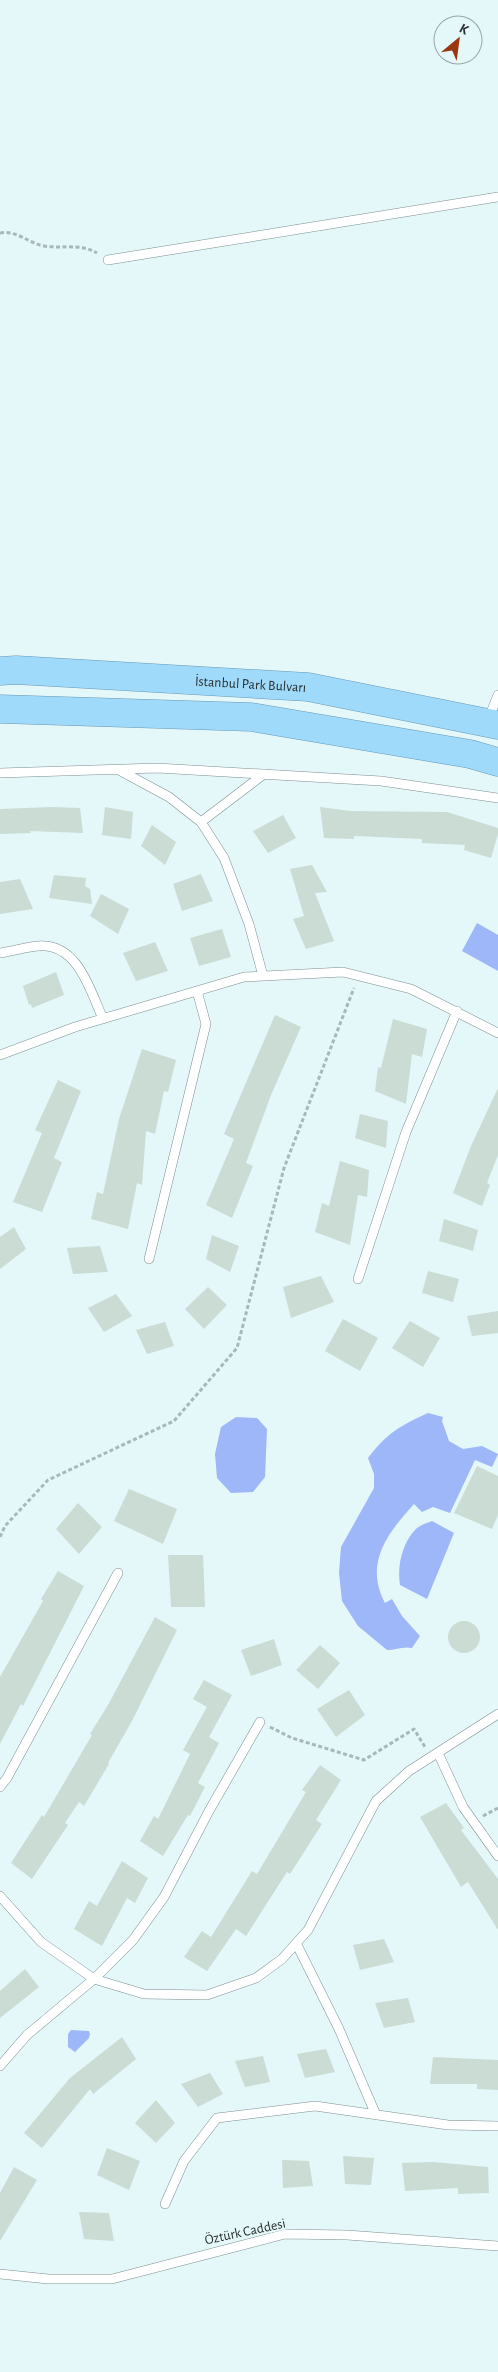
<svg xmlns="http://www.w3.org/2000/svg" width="498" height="2372" font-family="'Alegreya Sans',sans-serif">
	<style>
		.water { fill: #9db7f9 }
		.building { fill: #cbdcd5 }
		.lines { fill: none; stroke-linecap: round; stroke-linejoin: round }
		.service-casing { stroke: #7d8f90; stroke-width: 10 }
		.trunk-casing { stroke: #6798b3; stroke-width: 29 }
		.path { stroke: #a8b8b9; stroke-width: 3; stroke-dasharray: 4 2.5; stroke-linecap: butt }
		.service { stroke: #fff; stroke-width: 9 }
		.trunk { stroke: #a0dafb; stroke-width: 28 }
		.labels { text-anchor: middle; stroke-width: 4; stroke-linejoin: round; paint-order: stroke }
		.street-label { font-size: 14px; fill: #282f2f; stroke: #e4f7f9 }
	</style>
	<rect width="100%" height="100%" fill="#e4f7f9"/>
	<path class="water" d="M477 923 498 935V971L462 951Z
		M428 1413 443 1417 442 1421 449 1441 463 1449 482 1446 498 1454 492 1467 475 1460 450 1513 433 1507 422 1512 414 1504C387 1534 364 1563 385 1603L392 1599 402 1616 420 1636 412 1648C403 1646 396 1650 387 1650L358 1626 342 1601 339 1573 341 1547 374 1488V1474L368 1458C386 1434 401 1425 428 1413Z
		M236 1417 257 1418 267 1429 265 1477 253 1492 231 1493 217 1478 215 1454 221 1427Z
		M432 1521 454 1533 427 1599 400 1585C397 1566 402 1542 417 1528 421 1525 427 1523 432 1521Z
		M71 2030 89 2031 90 2034 89 2038 75 2052 68 2047V2034Z"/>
	<path class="building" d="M52 807 80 808 83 833 30 831 31 833 0 834V809Z
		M105 807 133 812 131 839 102 835Z
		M320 807 350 811 447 812 498 828V834L491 858 464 850 465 845 422 843V839L354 836V839L324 838Z
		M283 815 296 838 268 853 253 831Z
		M152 825 176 842 165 865 141 846Z
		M312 865 327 892 315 893 334 941 306 949 293 919 304 916 290 869Z
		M201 874 213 901 182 911 173 884Z
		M54 875 86 878 85 886 90 889 92 904 49 898Z
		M20 879 33 909 0 914V882Z
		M101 894 129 909 118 934 90 916Z
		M222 929 231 957 199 966 190 938Z
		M155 942 168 971 136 981 123 953Z
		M56 972 64 995 32 1008 31 1004 29 1005 23 986Z
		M275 1015 301 1027 271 1095 246 1163 253 1166 232 1218 206 1205 234 1139 224 1134Z
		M393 1019 427 1029 422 1057 412 1054 406 1104 375 1091 378 1067 381 1068Z
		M142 1049 176 1060 168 1092 164 1091 155 1134 146 1131 142 1185 137 1183 128 1229 91 1219 97 1192 103 1194 119 1119Z
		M58 1080 81 1091 54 1158 62 1162 42 1212 13 1202 42 1133 35 1130Z
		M498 1088V1155L487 1183 490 1185 482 1206 453 1193 471 1146Z
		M360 1114 388 1121 386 1148 355 1138Z
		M340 1161 369 1170 367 1197 358 1195 350 1245 315 1232 322 1203 329 1206Z
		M444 1219 478 1230 473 1251 439 1241Z
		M14 1227 26 1249 0 1269V1237Z
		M212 1235 239 1246 230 1272 206 1259Z
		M100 1246 108 1272 73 1274 67 1248Z
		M428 1271 459 1279 453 1302 422 1293Z
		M321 1276 334 1302 291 1318 283 1287Z
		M208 1287 227 1305 204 1329 185 1309Z
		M116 1294 132 1316 104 1332 88 1308Z
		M498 1311V1333L472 1336 467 1316Z
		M343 1319 378 1338 360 1371 325 1351Z
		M410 1321 440 1338 423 1367 392 1348Z
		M165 1322 174 1346 147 1354 136 1330Z
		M477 1466 498 1476V1515L492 1529 454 1513Z
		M129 1489 177 1509 163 1544 114 1521Z
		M78 1503 102 1527 79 1554 56 1529Z
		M168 1555H203L205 1607H171Z
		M58 1571 84 1586 23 1706 21 1704 0 1744V1677L43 1601 41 1599Z
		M155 1617 177 1630 133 1719 108 1763 109 1764 84 1806 79 1802 65 1823 68 1825 32 1879 11 1863 42 1815 44 1817 92 1735 90 1734 108 1705Z
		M448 1637a16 16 0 1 1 32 0a16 16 0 1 1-32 0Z
		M274 1639 282 1665 251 1676 241 1650Z
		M320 1645 340 1663 318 1689 296 1670Z
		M204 1680 232 1695 209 1737 219 1743 198 1783 205 1787 190 1816 188 1815 163 1856 140 1841 154 1816 158 1819 190 1754 183 1750 207 1707 193 1699Z
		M349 1690 365 1715 336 1737 317 1709Z
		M320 1765 341 1780 316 1820 322 1824 290 1874 287 1872 246 1936 236 1929 207 1971 184 1957 202 1931 211 1937 252 1871 257 1874 306 1792 302 1790Z
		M446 1803 464 1828 461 1830 498 1879V1930L468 1882 461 1887 420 1817Z
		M122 1861 148 1878 135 1903 127 1898 102 1946 74 1929 89 1901 97 1906Z
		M384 1939 394 1962 360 1970 353 1945Z
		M25 1969 39 1987 0 2018V1991Z
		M408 1998 415 2022 384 2028 375 2003Z
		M122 2037 136 2059 93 2094 90 2089 42 2148 24 2133 70 2078Z
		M326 2049 335 2072 305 2078 297 2054Z
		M263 2056 270 2082 245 2087 235 2061Z
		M433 2057 498 2060V2090L477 2089V2084H430Z
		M210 2073 223 2094 198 2107 181 2084Z
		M156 2100 175 2123 156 2143 135 2123Z
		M107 2148 140 2161 129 2190 97 2175Z
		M343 2156 374 2158 371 2185 345 2184Z
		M282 2160 309 2161 313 2186 283 2188Z
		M433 2162 488 2167 489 2193 458 2194V2188L405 2191 402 2163Z
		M14 2167 37 2180 0 2241V2193Z
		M79 2212 109 2213 114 2241 84 2239Z"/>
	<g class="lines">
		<defs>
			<path id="service" d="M108 260 498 197
				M488 720 498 695
				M119 770 169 797 201 822 224 858 249 924 263 976
				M0 773 157 768 381 781 498 798
				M201 822 264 774
				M0 953C13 951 26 947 38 946 78 943 90 990 103 1019
				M0 1055 75 1027 244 977 343 972 411 989 498 1033
				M149 1259 206 1024 197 991
				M358 1279 406 1132 457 1011
				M438 1753 463 1807 498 1856
				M0 1787 7 1778 118 1573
				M0 1896 41 1942 94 1979 144 1994 207 1995 256 1978 282 1959 308 1930 376 1801 409 1771 498 1714
				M296 1943 339 2029 376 2115
				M0 2066 27 2035 94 1979 133 1940 164 1897 209 1811 260 1722
				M165 2204 184 2161 217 2118 315 2106 448 2125 498 2126
				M0 2274 48 2279H112L285 2234 347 2235 498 2246"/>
			<g id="trunk">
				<path id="s1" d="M0 671 16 670 308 687 498 725"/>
				<path d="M0 709 251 717 470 754 498 762"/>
			</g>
		</defs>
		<use href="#service" class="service-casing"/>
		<use href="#trunk" class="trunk-casing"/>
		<path class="path" d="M0 233C17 230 28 243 44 246 63 249 80 243 97 253
			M0 1537 5 1526 48 1480 174 1421 237 1348 284 1168 354 988
			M270 1727 292 1738 364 1760 414 1729 425 1747
			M483 1816 498 1808"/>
		<use href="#service" class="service"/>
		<use href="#trunk" class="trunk"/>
	</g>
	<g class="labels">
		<g class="street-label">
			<text dy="5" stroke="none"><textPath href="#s1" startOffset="251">İstanbul Park Bulvarı</textPath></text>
			<text transform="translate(245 2231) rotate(-12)" y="5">Öztürk Caddesi</text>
		</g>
	</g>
	<g transform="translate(458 40) rotate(29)"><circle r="24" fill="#e4f7f9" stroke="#99a7a8"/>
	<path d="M0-4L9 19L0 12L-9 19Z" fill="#9c360e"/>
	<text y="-8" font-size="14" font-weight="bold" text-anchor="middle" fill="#282f2f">K</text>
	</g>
</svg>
